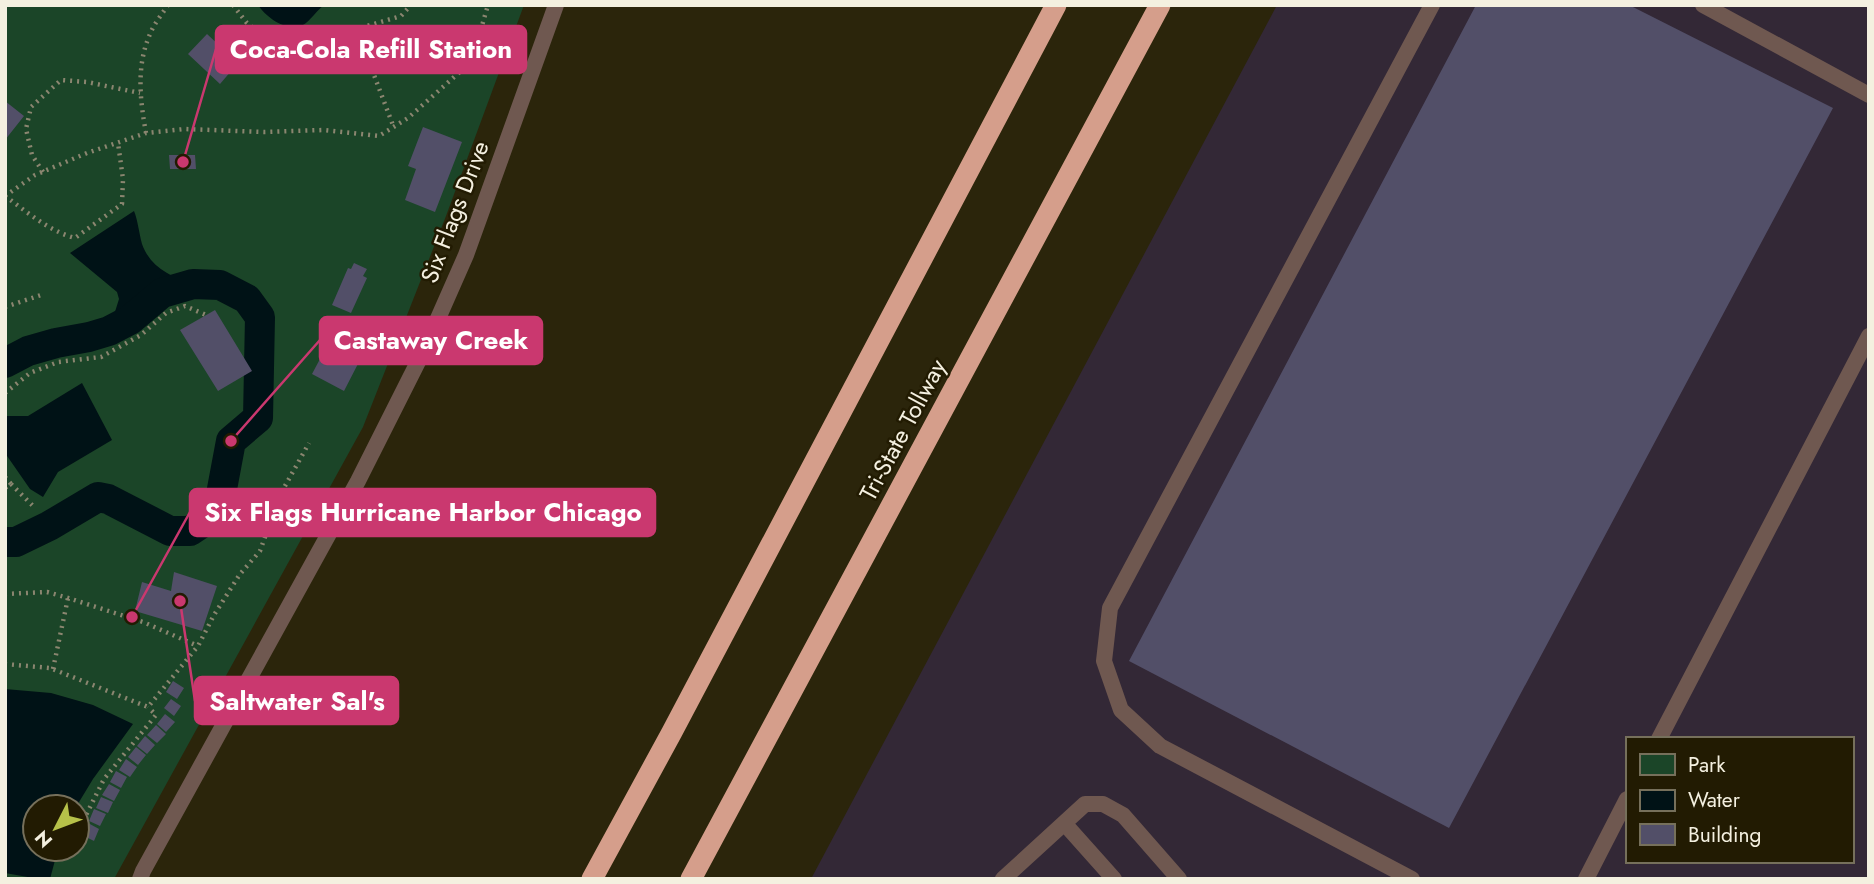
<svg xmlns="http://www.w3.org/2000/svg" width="1874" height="884" font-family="Jost,sans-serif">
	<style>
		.industrial { fill: #332836; fill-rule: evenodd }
		.green { fill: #1b4528; fill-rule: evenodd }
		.water { fill: #001216 }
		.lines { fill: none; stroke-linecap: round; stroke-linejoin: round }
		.canal { stroke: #001216; stroke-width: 30 }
		.building { fill: #524f68 }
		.path { stroke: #8b8670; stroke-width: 4.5; stroke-dasharray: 2 5; stroke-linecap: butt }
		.lane { stroke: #6f5850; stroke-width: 16 }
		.highway { stroke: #d59e8b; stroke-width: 21 }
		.labels { text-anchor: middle; stroke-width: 5; stroke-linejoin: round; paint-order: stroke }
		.street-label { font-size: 24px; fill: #f4f0e0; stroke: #221b02 }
		.leader { fill: none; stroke: #ca386f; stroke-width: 2.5 }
		.callout-dot { fill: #ca386f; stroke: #221b02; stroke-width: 2.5 }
		.callout { fill: #ca386f; stroke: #ca386f; stroke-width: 2.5 }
		.callout-label { font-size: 26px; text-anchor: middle; font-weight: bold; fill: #fff }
	</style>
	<rect width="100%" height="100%" fill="#2b250b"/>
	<path class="industrial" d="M1277 5H1869V879H811ZM1627 739H1851V861H1627Z"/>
	<path class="green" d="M5 5H524L446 216 363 427 114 879H5ZM35 807H77V849H35Z"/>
	<path class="water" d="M258 5H324C317 10 310 21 303 25 286 32 267 18 258 5Z
		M134 211C138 221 139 233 142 244 150 267 171 277 193 284L162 293 130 320 109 331 119 299 117 292 70 253Z
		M82 383 112 440 58 472 43 497 30 489 5 453V416H28Z
		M5 689 51 693 93 705 133 724 93 779 76 807H35V849H58L50 879H39L5 873Z"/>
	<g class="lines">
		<path class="canal" d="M5 363 28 351 56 343 89 337 109 331 130 320 162 293 193 284 220 285 247 299 260 317 258 418 231 441 219 505 202 523 190 531H170L108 499 98 497 49 526 16 542H5"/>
	</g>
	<path class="building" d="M1476 5H1629L1833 108 1449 828 1129 661Z
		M207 34 238 63 220 84 188 54Z
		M5 101 24 116 5 140Z
		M423 127 462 142 435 212 405 200 416 169 408 166Z
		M169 155H195L196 169H170Z
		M354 263 367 269 363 276 367 278 351 313 332 305 348 268 351 269Z
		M215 310 252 371 218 391 180 330Z
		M329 342 361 358 344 391 312 374Z
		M174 572 217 586 202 631 135 611 142 582 171 591Z
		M173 681 184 688 177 699 166 692Z
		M171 699 181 706 174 716 164 708Z
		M165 714 175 722 166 732 157 724Z
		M156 725 166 734 157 743 147 735Z
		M145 736 155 745 147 754 137 746Z
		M136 747 146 755 138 765 128 757Z
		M126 759 137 767 130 777 119 770Z
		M116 771 127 777 121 788 110 782Z
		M109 784 120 790 114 801 102 795Z
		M101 797 113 802 108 813 96 808Z
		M94 809 106 814 100 826 89 821Z
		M88 823 99 829 94 841 82 835Z"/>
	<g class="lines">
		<path class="path" d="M233 5 246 22 273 44 299 46 401 16 411 5
			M357 30 394 128
			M146 133C140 100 136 66 150 34 154 24 162 14 168 5
			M43 172 32 155 26 129 31 107 61 80 87 82 140 93
			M5 196 35 175 87 153 146 133 185 129 265 132 323 130 379 136 408 118 462 70 481 29 488 5
			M5 196C27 212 49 231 75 238L122 204 123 179 118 143
			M5 307 44 294
			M5 393 30 373 58 362 101 357 141 335 166 313 185 306 206 315
			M5 477 11 484 5 488
			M11 484 35 508
			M5 594 47 592 68 598 143 622 198 646
			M5 664 50 668 148 707 198 646 214 615 240 574 260 551 280 495 309 443
			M53 669 68 598
			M77 833 104 779 156 715 148 707"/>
		<path class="lane" d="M1703 5 1869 95
			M1659 739 1869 336
			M1064 823 1114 879
			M140 879 143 871 358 481 425 348 466 255 556 5
			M1003 879 1085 804H1103L1123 815 1179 879
			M1412 879 1160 746 1121 710 1104 661 1110 608 1432 5
			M1586 879 1627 799"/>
		<path class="highway" d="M592 879 672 732 1056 5
			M691 879 1160 5"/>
	</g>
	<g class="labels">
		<g class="street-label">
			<text transform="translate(455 212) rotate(-69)" y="8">Six Flags Drive</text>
			<text transform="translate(903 430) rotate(-62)" y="8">Tri-State Tollway</text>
		</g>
	</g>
	<path class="leader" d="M183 162L216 49M231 441L320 340M132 617L190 512M180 601L195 701"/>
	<g class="callout-dot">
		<circle cx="183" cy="162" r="7"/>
		<circle cx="231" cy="441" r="7"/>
		<circle cx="132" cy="617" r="7"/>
		<circle cx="180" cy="601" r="7"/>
	</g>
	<g class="callout">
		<rect x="216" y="26" width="310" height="47" rx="7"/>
		<rect x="320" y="317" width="222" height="47" rx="7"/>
		<rect x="190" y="489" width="465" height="47" rx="7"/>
		<rect x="195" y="677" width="203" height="47" rx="7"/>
	</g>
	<g class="callout-label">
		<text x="371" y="58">Coca-Cola Refill Station</text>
		<text x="431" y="349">Castaway Creek</text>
		<text x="423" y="521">Six Flags Hurricane Harbor Chicago</text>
		<text x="297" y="710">Saltwater Sal's</text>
	</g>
	<rect width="1874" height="884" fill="none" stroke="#f4f0e0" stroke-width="14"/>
	<rect x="1626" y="737" width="228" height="126" fill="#221b02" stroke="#76705b" stroke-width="2"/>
	<rect x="1640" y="754" width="35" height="21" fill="#1b4528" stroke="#76705b" stroke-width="2"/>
	<text x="1688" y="772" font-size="21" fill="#f4f0e0">Park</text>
	<rect x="1640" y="790" width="35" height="21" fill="#001216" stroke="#76705b" stroke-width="2"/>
	<text x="1688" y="807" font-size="21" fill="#f4f0e0">Water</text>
	<rect x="1640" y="824" width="35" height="21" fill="#524f68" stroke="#76705b" stroke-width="2"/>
	<text x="1688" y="842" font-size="21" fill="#f4f0e0">Building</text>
	<g transform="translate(56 828) rotate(228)"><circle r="33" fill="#221b02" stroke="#76705b" stroke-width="2"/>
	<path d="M0-5L12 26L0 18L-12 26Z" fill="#b6c149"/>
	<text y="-10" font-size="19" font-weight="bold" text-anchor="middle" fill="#f4f0e0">N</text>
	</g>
</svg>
